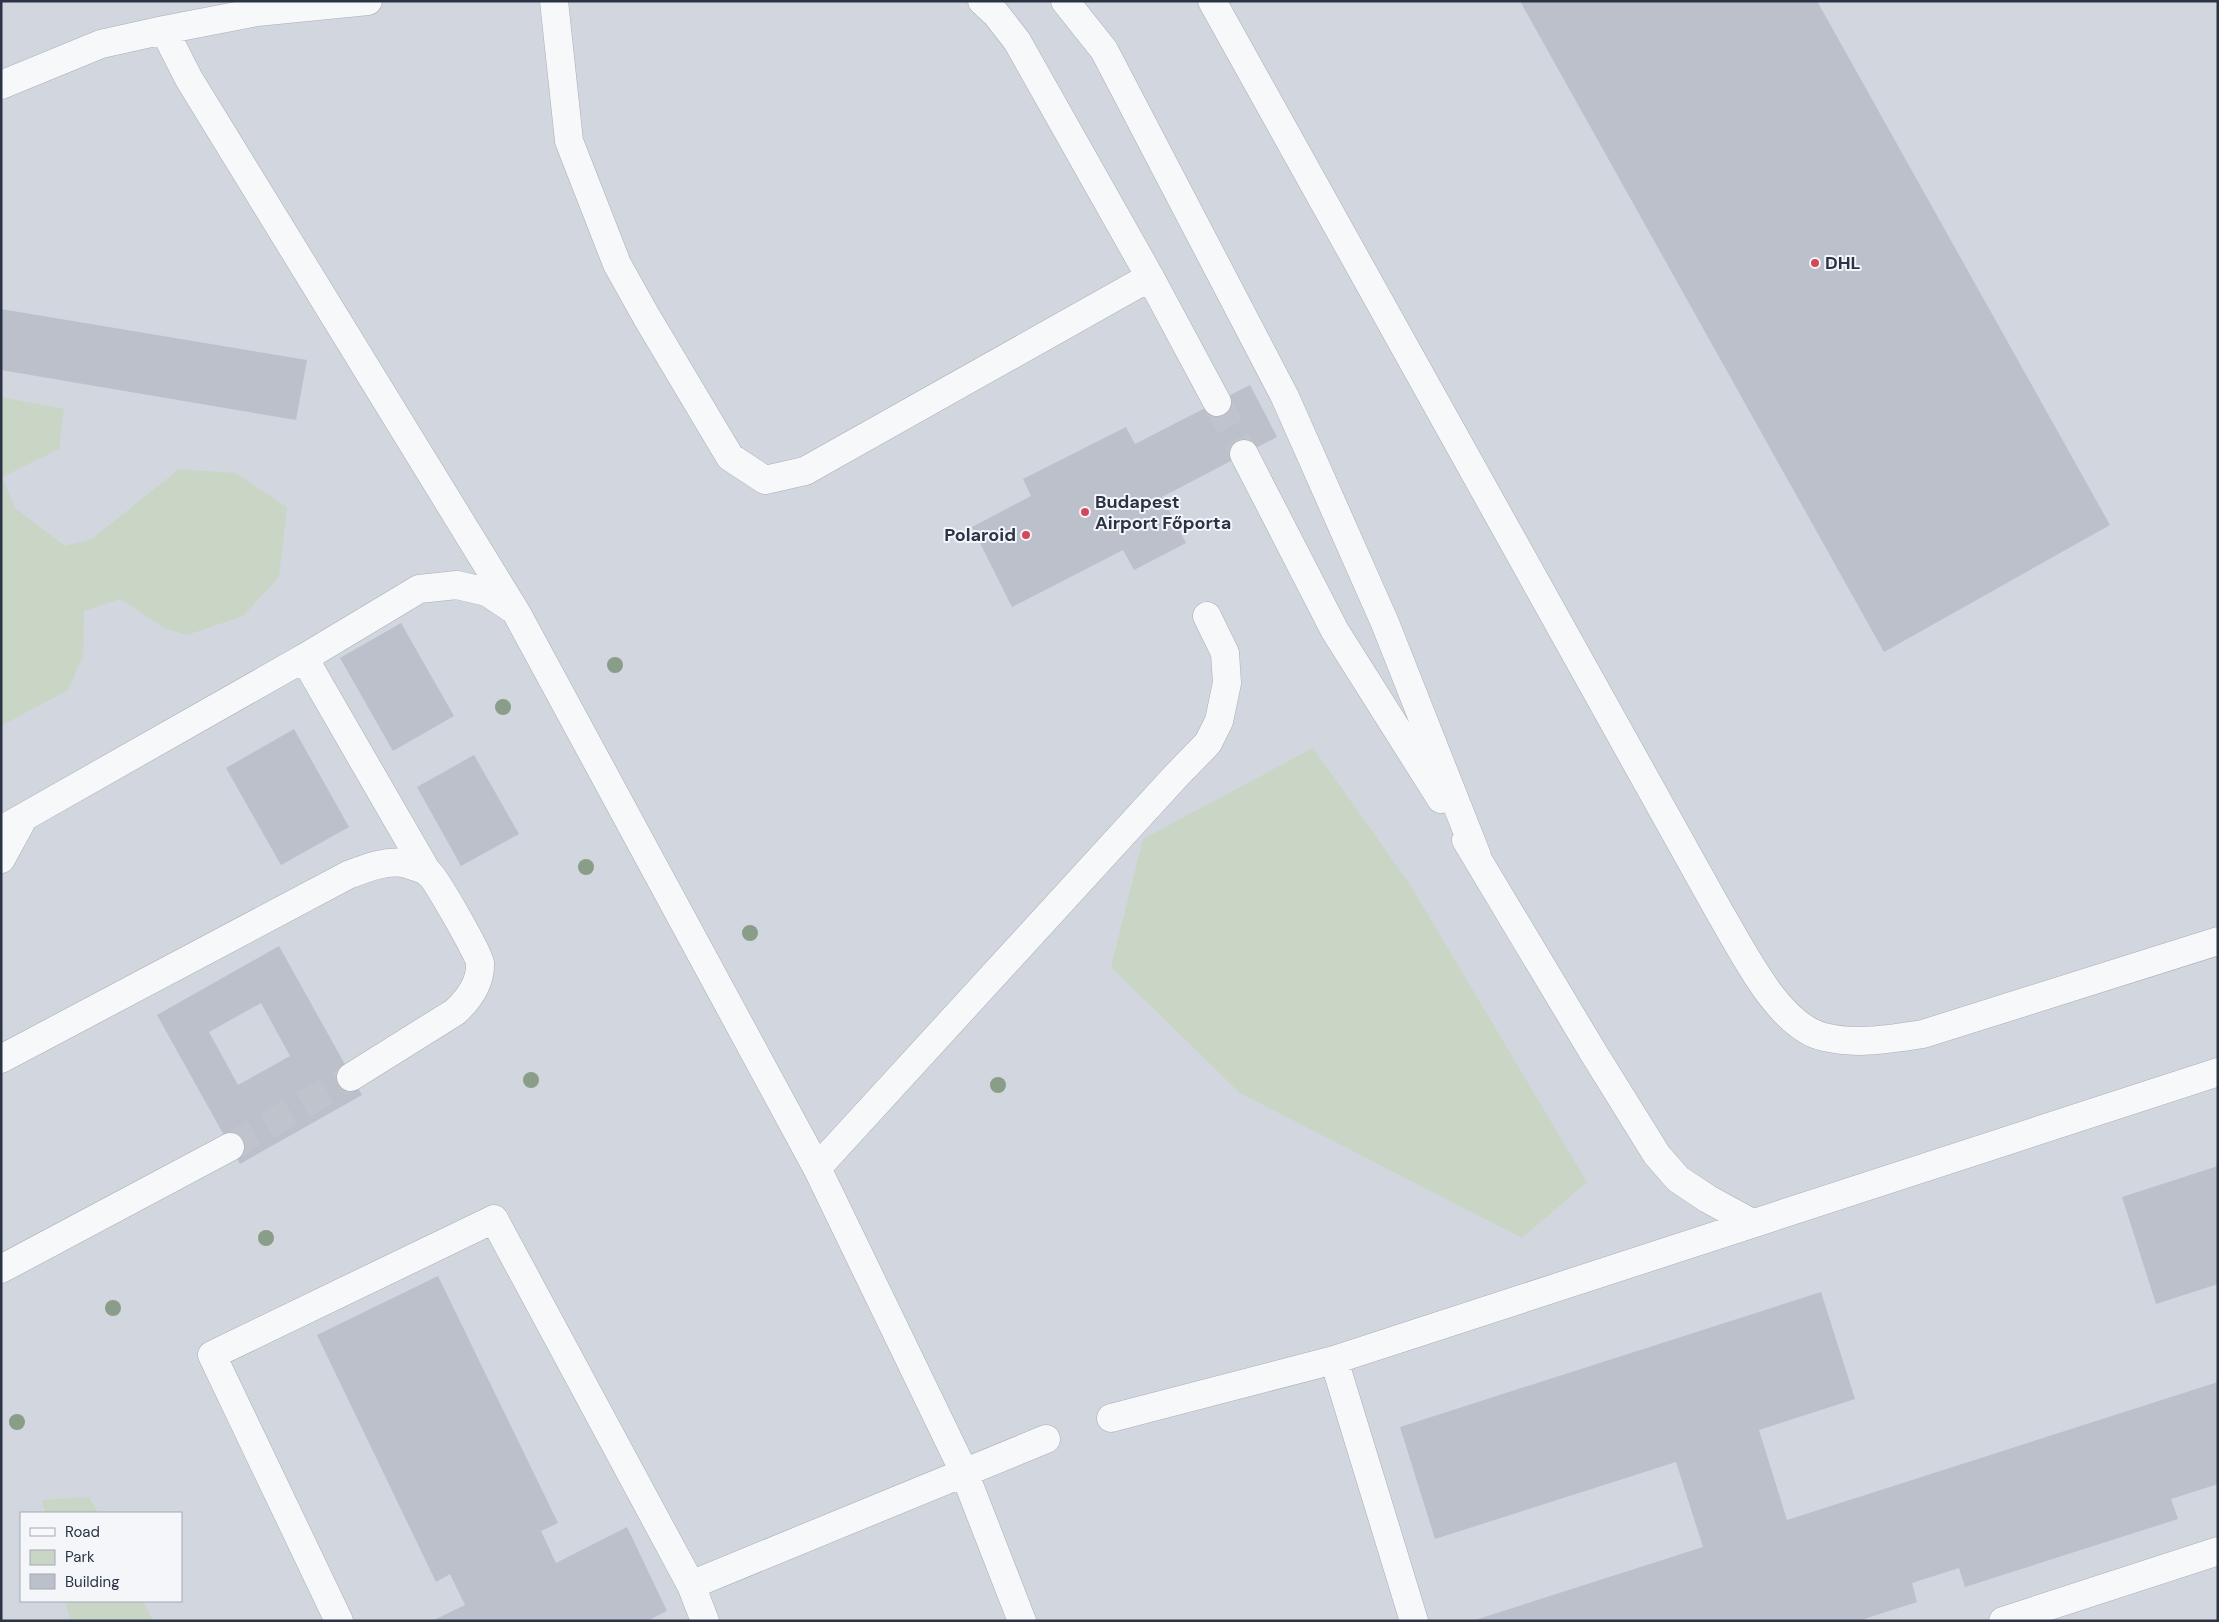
<svg xmlns="http://www.w3.org/2000/svg" width="2219" height="1622" font-family="'DM Sans',sans-serif">
	<style>
		.built { fill: #d2d6de; fill-rule: evenodd }
		.green { fill: #c9d6c5 }
		.building { fill: #bbc0ca; fill-rule: evenodd }
		.lines { fill: none; stroke-linecap: round; stroke-linejoin: round }
		.minor-tunnel { stroke: #bfc3cb; stroke-width: 28; stroke-dasharray: 28 14; stroke-linecap: butt }
		.minor-casing { stroke: #a9aeb7; stroke-width: 29 }
		.minor { stroke: #f7f8fa; stroke-width: 28 }
		.tree { fill: #899d89 }
		.poi-dot { fill: #d1495b; stroke: #f4f6f9; stroke-width: 2 }
		.labels { text-anchor: middle; stroke-width: 4; stroke-linejoin: round; paint-order: stroke }
		.poi-label { font-size: 18px; font-weight: bold; fill: #2b3445; stroke: #f4f6f9; text-anchor: start }
	</style>
	<rect width="100%" height="100%" fill="#e4e7ec"/>
	<path class="built" d="M1 1H2218V1621H1ZM21 1513H181V1601H21Z"/>
	<path class="green" d="M1 397 64 409 59 449 2 477 15 508 65 546 92 539 179 469 235 473 287 507 279 577 243 616 187 635 164 628 120 599 84 611 83 656 68 690 1 726Z
		M1313 748 1409 883 1587 1182 1522 1238 1240 1093 1111 967 1143 839Z
		M89 1497 98 1513H45L42 1500Z
		M65 1601H143L153 1621H70Z"/>
	<path class="building" d="M1520 1H1817L2110 525 1884 652Z
		M1 309 307 360 296 420 1 370Z
		M1250 385 1277 437 1162 497 1186 543 1134 570 1123 550 1012 607 972 527 1031 496 1023 479 1126 427 1135 444Z
		M401 623 454 716 393 751 340 658Z
		M294 729 349 827 281 865 226 768Z
		M474 755 519 834 461 866 417 787Z
		M279 946 362 1095 240 1164 157 1015ZM261 1003 290 1056 238 1085 209 1032Z
		M2218 1166V1284L2156 1304 2122 1197Z
		M438 1276 558 1523 541 1531 556 1563 627 1527 667 1611 647 1621H432L465 1605 450 1574 436 1582 317 1335Z
		M1821 1292 1855 1399 1759 1430 1787 1520 2218 1382V1484L2171 1499 2178 1519 1965 1587 1959 1568 1912 1583 1917 1602 1858 1621H1472L1703 1547 1676 1462 1435 1539 1400 1427Z"/>
	<g class="lines">
		<path class="minor-tunnel" d="M1217 402 1244 454
			M230 1147 351 1077"/>
		<defs>
			<path id="minor" d="M554 1 569 141 617 264 646 316 730 457 765 480 805 471 1150 277
				M982 1 996 14 1017 41 1150 277 1217 402
				M1065 1 1104 50 1285 397 1385 623 1477 856
				M1212 1 1720 913C1743 951 1778 1026 1824 1037 1857 1045 1890 1039 1923 1034L2218 941
				M164 30 257 12 368 1
				M1 85 101 44 164 30 189 79 516 612 817 1168 964 1472 1022 1621
				M1244 454 1335 631 1441 799
				M304 658 428 873
				M1 830 304 658 419 589 457 585 487 592 511 608
				M1466 840 1593 1052 1657 1155 1678 1179 1708 1199 1752 1223
				M1 859 24 817
				M1 1059 348 875C366 868 388 859 407 864 413 866 424 869 429 873 436 879 479 954 480 963 481 983 469 999 455 1012L351 1077
				M817 1168 1175 777 1208 743 1219 721 1227 683 1225 653 1207 616
				M1 1269 230 1147
				M1334 1360 1414 1621
				M1111 1418 1334 1360 2218 1072
				M691 1585 1046 1439
				M339 1621 212 1355 494 1219 691 1585 705 1621
				M2003 1621 2218 1551"/>
		</defs>
		<use href="#minor" class="minor-casing"/>
		<use href="#minor" class="minor"/>
	</g>
	<g class="tree">
		<circle cx="615" cy="665" r="8"/>
		<circle cx="503" cy="707" r="8"/>
		<circle cx="586" cy="867" r="8"/>
		<circle cx="750" cy="933" r="8"/>
		<circle cx="531" cy="1080" r="8"/>
		<circle cx="998" cy="1085" r="8"/>
		<circle cx="266" cy="1238" r="8"/>
		<circle cx="113" cy="1308" r="8"/>
		<circle cx="17" cy="1422" r="8"/>
	</g>
	<g class="poi-dot">
		<circle cx="1815" cy="263" r="5"/>
		<circle cx="1085" cy="512" r="5"/>
		<circle cx="1026" cy="535" r="5"/>
	</g>
	<g class="labels">
		<g class="poi-label">
			<text x="1825" y="269">DHL</text>
			<text x="1095" y="508">Budapest<tspan x="1095" dy="21">Airport Főporta</tspan></text>
			<text x="1016" y="541" text-anchor="end">Polaroid</text>
		</g>
	</g>
	<rect width="2219" height="1622" fill="none" stroke="#2b3445" stroke-width="5"/>
	<rect x="20" y="1512" width="162" height="90" fill="#f4f6f9" stroke="#a4a8b1"/>
	<rect x="30" y="1528" width="25" height="8" fill="#f7f8fa" stroke="#a4a8b1"/>
	<text x="65" y="1537" font-size="15" fill="#2b3445">Road</text>
	<rect x="30" y="1550" width="25" height="15" fill="#c9d6c5" stroke="#a4a8b1"/>
	<text x="65" y="1562" font-size="15" fill="#2b3445">Park</text>
	<rect x="30" y="1574" width="25" height="15" fill="#bbc0ca" stroke="#a4a8b1"/>
	<text x="65" y="1587" font-size="15" fill="#2b3445">Building</text>
</svg>
